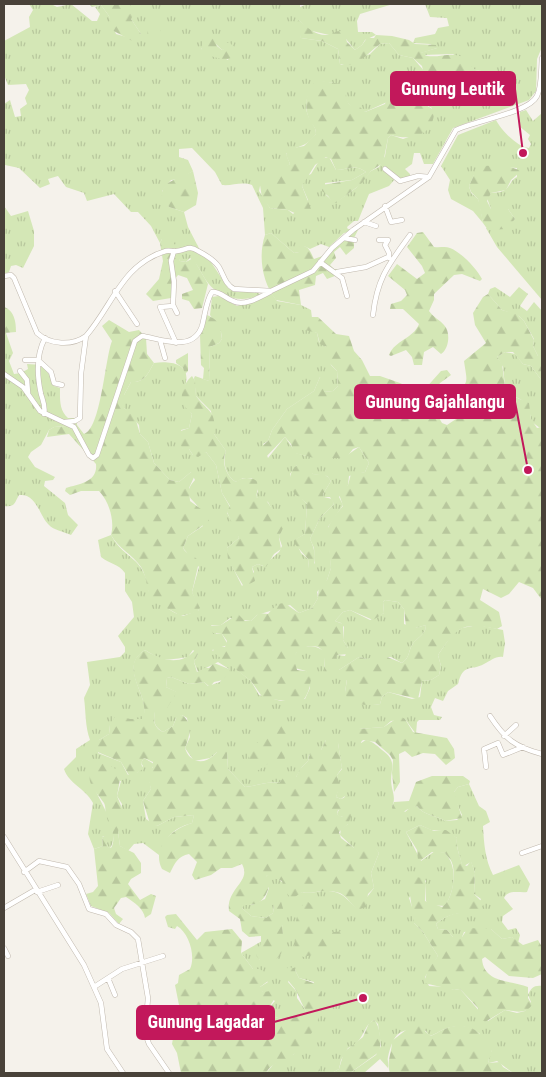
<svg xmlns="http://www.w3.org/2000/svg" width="546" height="1077" font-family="'Roboto Condensed',sans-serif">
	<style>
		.grass { fill: url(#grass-tufts); fill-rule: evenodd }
		.forest { fill: url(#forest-firs) }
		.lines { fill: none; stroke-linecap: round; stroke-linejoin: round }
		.minor-casing { stroke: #c1b9ae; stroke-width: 5.5 }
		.minor { stroke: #fff; stroke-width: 4.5 }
		.leader { fill: none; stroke: #c2185b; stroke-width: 2 }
		.callout-dot { fill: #c2185b; stroke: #fff; stroke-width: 2 }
		.callout { fill: #c2185b; stroke: #c2185b; stroke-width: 2 }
		.callout-label { font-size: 18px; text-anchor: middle; font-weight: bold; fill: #fff }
	</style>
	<defs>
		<pattern id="grass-tufts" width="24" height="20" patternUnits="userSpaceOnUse" patternTransform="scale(1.25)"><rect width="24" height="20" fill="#d4e7b6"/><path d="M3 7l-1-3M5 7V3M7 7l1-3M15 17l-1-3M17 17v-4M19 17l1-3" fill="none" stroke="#b8c79d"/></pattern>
		<pattern id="forest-firs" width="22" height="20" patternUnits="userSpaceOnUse" patternTransform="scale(1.25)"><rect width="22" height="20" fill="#d4e7b6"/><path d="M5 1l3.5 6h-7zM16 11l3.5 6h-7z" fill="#b8c79d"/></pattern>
	</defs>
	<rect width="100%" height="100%" fill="#f5f2eb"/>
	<path class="grass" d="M29 4H51L57 7 71 4 92 21H97L100 14 95 7 101 5 109 16 116 34 130 38 141 34 131 19 129 4H300V7L307 4H393L360 14 357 21 358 32H372L376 35 365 40 362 45 355 50 346 39 308 30 299 20 301 38 322 41 338 49 340 64 342 65 370 54 380 44 389 43 399 55 413 58 425 72 423 81 418 88 365 112 351 107 346 100V94L334 83 316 81C307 96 301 106 312 123 314 127 316 128 316 134 304 150 296 144 286 154L290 164 260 186 259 191 270 208 288 210 293 214 308 200 302 186 306 176 311 174 320 159 329 157 336 170C347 170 355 163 366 172L352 180 325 183 326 195 335 203 356 188 371 171 379 167 385 156 388 138 391 135 403 139 423 132 432 108 424 103V97L434 89 438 79 441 78 445 83 446 92 458 98 465 94 484 92 481 71 475 70 453 54 422 55 420 53 437 48 430 44 413 43 415 38 435 34 438 28 449 26 447 18 430 17 425 4H542V47L537 59 536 91 529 100 453 128 433 164H424L420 153H414L412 164 405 169 410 174V177L395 179 389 186 369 194 358 221H354L347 227 349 232 344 233 329 247 321 244 310 249 304 246 299 252 294 253 271 233 265 235 263 208 252 185C241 181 233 186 222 185L215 172 192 148 179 149V157L188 160 193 171 180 179 171 180 162 191 169 207 184 212 188 227 203 256 211 262 228 288 238 292 254 291 260 294C245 304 219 298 208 283 202 276 198 263 190 258L186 262 180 261 170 240 162 239 160 243 151 226 138 212H131L114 194 87 201 84 193 66 187 58 176 48 179 50 184 40 188 19 168 5 165 4 104 10 100 15 117 21 116 20 109 27 104 25 98 29 90 26 84 8 85 4 75V41L30 27 29 17 33 10ZM216 44 222 50 234 47 228 60 201 49 203 47Z
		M526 110 533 121 542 113V300L497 247 486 228 500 229 515 219 508 209H491L487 198 491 193C497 192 504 193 508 187 512 182 511 180 517 177V168L495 166 474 175 469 186 471 193 478 199 480 205 483 223 473 211 451 199 448 190 450 180 441 166 458 135 496 120C501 130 517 147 529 148L531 144 528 139 530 135 519 126 520 112Z
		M4 206 11 216 28 211 34 231V246L23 268 16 265 11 266 9 272 4 274Z
		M495 287 510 297 519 287 528 294 520 306 527 311 534 302 542 311 541 356H538L533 346 534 339 524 321 519 316 502 310 488 294 490 289Z
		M272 294 277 301 301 305 311 310 312 318 306 317 310 330 317 333 319 342 326 347 331 365 337 371 338 386 333 391 324 392 320 377 314 391 287 409 272 430 268 441 263 444 268 458 285 437 296 453 306 456 343 458 359 447 369 463 365 472 349 476 348 485 339 497 343 505 328 527 331 568 327 580 317 592 318 598 312 608 299 613 290 605 257 615 251 621 230 618 221 625H211L216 634H222L228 645 212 650 251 681 259 695 281 701 305 699 310 688 306 671 295 668C295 664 294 659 295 655 299 644 317 644 324 652V667L335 663 337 655 345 656 348 648 343 640 344 627 341 623 335 621 343 612 350 610 370 620 384 613 383 602 385 600 398 602 404 609V624L415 628 426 625C426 635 417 637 412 645 408 652 410 657 402 663L391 657 367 659 359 657 339 670 347 679 345 692C356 698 367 707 380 704L382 697 388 692 412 699 420 697 422 681 431 680 439 675 441 666 438 655 453 633 462 628 478 625 503 630 505 643 503 657C495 656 491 661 484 664 471 671 463 663 458 684L448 691 443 701 435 698 431 707 434 715 442 717 440 720H419L417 722 416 734 405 719 391 721 384 727 359 729 361 743 366 740C374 742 376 745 382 750 400 763 388 770 392 788 394 796 395 800 392 807L405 812 411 807 417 806C424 816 436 815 445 821L457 820 462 815 454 797V792L458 787 469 784 479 806 486 811 490 822 483 826C484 844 485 859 493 875L519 865 530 884 527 892C519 893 508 889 504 898L513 909 503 916 502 922 508 930 516 928 520 935 518 943 512 937 502 939 491 929 464 932 462 937H453L447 930 438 929 436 924C447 914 459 911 473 913L481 899 474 894 475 873 471 862 464 866 462 865C460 855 456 849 457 838L443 831 431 830 420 825 406 832 421 861 435 851 445 853C458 867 455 890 445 906L430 905 426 901V880L409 898 414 913V923L423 932 438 956 425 977 429 986 446 987 454 990 460 989 488 1021 505 1010 517 1013 525 1011 531 1002 528 995C531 988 534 985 542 986V1073H513L497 1061 489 1063 488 1060 492 1051 480 1049V1034C471 1026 457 1024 445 1029 439 1031 435 1035 429 1036L426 1031C400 1027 394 1032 388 1057 387 1061 389 1064 388 1068L380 1059 364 1073H350L376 1055 381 1046 378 1024 374 1020C362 1026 365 1042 348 1048L341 1060 339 1069 332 1073H319L320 1071 310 1064V1073H266L274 1064 294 1054 314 982 299 978 295 970 288 982 297 992V998L306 1011 304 1014C291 1017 276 1025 268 1009L275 1001 260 990V987L268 982 253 969 241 953 262 941 259 959 267 962 283 945 282 927 285 916 274 905 273 913 266 918 251 916 242 908 243 905H252L265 899 269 888 266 875C277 875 288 887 297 894L302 892C310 894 314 892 322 891 342 890 344 897 358 909L374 888 371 873 379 853 375 848H354L340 835 341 829 348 824 346 816 340 817 337 814 345 796 341 799 336 797 339 786 337 775 342 769 338 743 326 740 321 750 309 755 308 761 302 767 296 777 284 778 279 783C267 781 257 786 245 787L228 769 227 753 217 752 210 758 194 761 185 748 190 737 187 718 182 715 176 718 173 726 163 732C154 727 153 721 155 711L176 692 166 687 167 678 171 677 189 684 204 682 208 686 220 682 229 669 218 662 198 672 194 662 198 654 193 650 188 657C165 660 166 663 145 650 116 668 153 698 143 719H130L110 725 109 734 99 740 98 753 121 762 128 775 138 772 143 766 141 763 144 758 154 764C147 781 148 770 151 789L143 801 146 819 157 826 174 817 194 815 192 823C171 829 167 837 159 855L143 843 134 844 128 851 120 846 118 832 122 804 117 796 121 781 90 777C94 794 123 831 110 848L108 847 104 836 102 837 103 846 94 849 88 834 93 803C85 788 69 784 64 769L76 757V749L90 740C85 726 86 713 84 698L90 685 87 662 120 657 125 652V647L118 636 134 617 132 602 125 591V573C118 563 109 564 101 557L98 540 111 535C125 561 144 555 149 592 158 602 170 612 183 616L199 610 192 592 199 567 183 548 188 536 203 526C202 521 202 514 200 510 194 498 180 497 195 480L191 472 179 482 170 480 154 463 148 442 140 434 139 425 124 408V395L131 382C145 383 148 373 154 363 167 361 190 362 186 382 185 389 183 395 183 402L192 414 189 428 181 430 183 449H189L193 455 206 452 216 465 222 493 230 507 227 513 236 528 239 538 227 548 232 566 242 586 254 572 252 567 258 564 263 566 279 552 282 546 279 537 282 529 268 502 256 497 258 491 252 478H243L236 482C226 476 222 462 226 451L214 434 211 411 196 396 194 378 195 376 209 381 210 347 219 343 222 339 221 332 210 315 212 297 219 296 237 306ZM297 465 313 474 327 476 331 481 323 494 324 497H330L334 504 320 518 310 539 314 548 315 563 309 568 308 559 301 553 295 540 305 534 307 504C296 492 293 491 290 474Z
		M4 333H6L13 353 9 361 14 374 21 373 28 369 27 364 42 365 51 377 54 386 60 388C60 399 59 410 68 418H77V425L54 427 49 430 41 445 31 452 28 457 35 467 55 477 53 480 45 481 44 486 65 503 68 515 78 525 71 535C65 532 53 530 49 525 39 516 37 493 19 495 14 504 15 507 4 506Z
		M505 352 515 354 523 364 531 366 542 381V427L540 428 532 422C529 410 528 401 515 397L512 391 505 386 503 367 497 357Z"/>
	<path class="forest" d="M129 4 135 12 131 19 141 34 139 40 134 42 112 30 109 16 101 5 92 7 90 5Z
		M299 20C307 28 316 36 328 35 335 34 336 29 344 32L347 42 355 50 362 45 367 38H374L376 35 392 36 409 40 415 44 436 45 437 48 421 53C433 62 451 49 464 58 468 61 471 66 475 70L481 71 483 74V95L480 96 476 92 471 95 465 94 458 98C442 93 450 92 443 80L438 79 434 89 423 100 426 105 434 110C435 136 411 141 391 135L388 138 383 163 371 171 361 184 336 203H333L328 196 322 191V185L352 180 366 172C355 163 347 170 336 170L331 159 326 157 315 165 302 186 311 209 299 215 288 210 270 208 262 198 260 185 277 171 290 164 286 155 288 149 304 146 316 134C316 128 314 127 311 123 303 108 305 93 316 80L341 84 345 88C347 96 345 101 352 107L359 106 365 112 385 104 388 94 404 84 418 88 424 75 422 66 413 58 399 55 389 43 380 44C368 52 358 69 340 64L338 49 322 41 301 38 296 23Z
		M147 32a7 7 0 1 1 14 0a7 7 0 1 1-14 0Z
		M207 32 212 35 217 46 222 50 224 49 225 43H230L234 47V57L225 60 203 54 201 52 203 37Z
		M504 165 519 170 520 172 511 180 506 190 491 193 487 201 491 209H508L515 219 506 229 488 230 483 223 478 199 471 192 469 186 475 172 483 166Z
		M193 171 198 193 196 205 184 212 169 207 162 197C160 181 181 178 193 171Z
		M348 229 358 230 354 238V248L346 255 340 247 334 252 336 258 330 265 334 269H339L340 274 327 279 323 273 316 276 315 285 299 290 301 305 276 300C262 282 258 256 265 235L271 233 294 253 299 252 300 245C309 246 310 251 314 259L331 253 329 247 348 232Z
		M423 232 434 247C440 248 445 246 450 248 461 252 477 269 482 279L480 281 462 274 454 275 434 294V300L429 311C433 317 440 320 444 325 451 332 449 349 441 354L433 347 424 352 422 365H414L412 357 406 350 391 356 389 355C395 340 413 339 419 324L403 309H390L391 304 401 301 407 295 405 290 388 276 397 264 417 279 425 273 422 266 407 247 417 233Z
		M162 239H170L176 246 180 261 186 262 193 258 208 284 202 308 194 309 189 301 182 299V294L193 290 187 278 178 275 173 282 171 298 153 301 146 294 159 279 163 261 160 243Z
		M488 294 502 310 517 314 524 321 534 340 533 346 538 356 542 355V381L531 366 523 364 513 352H505L497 357 502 364 505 387 512 391 515 397 529 403 531 419 537 428 542 427V600L533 588 519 582 509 594 501 598 483 589 480 600 499 612 502 626 497 629C462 622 458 626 438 655L441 666 439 675 431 680 422 681 418 699 388 692 382 697 380 704C371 706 357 705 348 701L345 692 347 680 339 679V670L359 657 367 659 382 655 402 663C410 657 408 652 412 645 417 637 426 635 426 625L412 629 406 627 404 609 398 602 385 600 383 602 384 613 373 620 350 610 343 612 335 621 343 624V640L348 648V654L337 655 335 669 328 674 325 672C323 662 328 646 312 646 306 646 301 649 296 653L295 662 297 670 306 671 311 678C310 688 308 695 301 703L263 698 251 681 213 652 214 647H225L227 641 222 634 213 633 208 626 221 625 238 614 245 621H251L259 613 268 614C283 597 283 603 299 613L312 608 318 598 319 583 327 580 331 568 327 530C332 519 335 515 343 506L338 491 348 485 351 474 365 472 369 463 359 447 353 449 346 458H314L294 453 291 444 285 437 265 458 261 447 268 441 272 430 287 409 314 391 320 377 324 381V392L333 391 338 386 337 371 322 355 326 347 320 344 317 333 301 329 302 320 306 317H318L336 334 349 336 354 351 362 360 370 376H380L400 383 419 392 424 390 441 371 447 370 451 375 440 383 434 395V409L442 423 447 425 456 419 454 398C470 380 467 383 464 361L486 343 475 325 473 313 483 297Z
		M4 307C15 311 16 323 16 332L4 333Z
		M207 315C220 321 220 325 222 339L219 343 210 347 209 381 203 379 204 368 201 365 200 335Z
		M109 320 129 332 139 330 146 338 147 354 154 363C148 373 145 383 131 382L124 395V408L135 417 140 434 148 442 154 463 170 480 179 482 191 472 196 473 189 488 190 501 209 515V521L188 536 183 548C186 555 195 554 199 562L192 592 200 608 197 612 180 616C170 608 158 607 151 597 146 590 148 579 141 567 133 555 118 548 111 535 115 521 109 501 99 491H81L70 495 65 491 66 488C79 484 98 482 96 464L69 434 47 437 49 430 54 427 77 425 84 434C101 429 105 358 112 341L102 326Z
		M188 353V371L185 374 183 368 176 363V360Z
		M192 376 195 381 196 396C208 412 217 411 214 434L226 451C221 462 226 476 236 482 241 477 251 477 257 481L258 488 256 497 266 500 284 526 279 537 281 549 274 554 266 567 258 564 252 567 255 581 244 587 228 560 227 548 239 538 227 512 230 506 222 493 216 465 206 452 198 457 193 455 189 449H183L176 438 178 432 189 428 192 414C190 411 186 409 184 405 178 397 185 381 192 376Z
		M302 462 313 474C322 475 325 472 331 481L323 494 324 497 332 499 334 504 320 518 310 539C315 549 317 560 312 570L309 568 308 559 294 543V540L305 534 307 504C304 500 297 497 294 493 286 482 290 467 302 462Z
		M145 650C162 661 181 666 195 650L198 654 194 662 197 672 205 668H209L214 663 229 669V672L223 680 214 682 210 687 204 682 189 684 171 677 167 678 166 687 177 692 167 708 155 712C153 721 154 728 163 732L173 726 177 716 182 715C193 723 190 736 185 748 189 762 203 766 214 755 218 752 219 748 223 745L227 753 228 769 245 787C257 786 267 781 279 783L284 777H296L300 769 308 761 310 753 315 750H321L326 740 335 738 338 743 342 768 337 775 340 786 336 797 341 799 348 796V808L338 810 337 814 341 817 351 812 352 814 348 824 339 832 341 838 354 848 375 847 379 853 371 873 374 888 368 894 366 907 358 910C344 896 344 890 322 891 314 892 310 894 302 892L295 897H290L284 890 282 881 266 875 270 883C266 899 260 906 244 905L242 908 251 916 266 918 273 913 275 896 280 898 286 919 282 927 284 942 281 954 273 963C267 963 257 961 256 954L261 944V936L249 937 242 931 240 919 229 911C226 888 252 882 242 864L232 868H221L211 875 195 880 192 875 197 862 189 854C178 856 175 863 170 873L162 869C151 847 172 829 192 823L194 815 174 817 157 826 150 824 143 801 151 789 147 774 153 767V762L144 758 141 763 143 769 130 777 121 762 93 750 99 740 109 734 110 725 116 715 130 719H142C154 698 115 668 145 650Z
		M400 716 405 719 413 732 447 738 454 749 455 758 446 765 435 754 423 753 412 757 405 751 399 754 400 782 394 792 392 773 393 760 390 755 375 742 363 740 359 744 354 737 359 729 384 727Z
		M279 721 285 722C294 735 287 740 285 753 284 758 286 764 286 770L269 763 257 771 254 769 248 755 257 743 264 738 268 724Z
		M104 763 113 767 121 774 117 796 124 813 118 832 120 846 134 853 141 863V873L131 879 128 884 140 900 151 894 156 896 151 914 145 918C144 909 134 902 126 897L121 898 114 908 116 914 123 919 119 924 109 913 91 906 86 894 93 892 98 886 94 849 103 846 102 837 105 836 108 847 111 848C117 838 110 824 106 814 105 811 106 807 104 803 97 792 84 783 92 768Z
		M432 776H463L470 781 469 784 458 787 454 792 462 818 445 821C436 815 424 816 417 806L406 810 400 816H394L392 807 394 802 409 801 416 782Z
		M420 825 434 831 446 830 457 838C456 849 460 855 462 864L467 866 471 861 475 873 474 894 484 904 476 913C461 913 449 912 436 924L438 929 447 930 453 937H462L468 928 491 929 502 939 512 937 523 945 538 940 542 947V974L533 978 509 976 485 957 482 959C484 984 512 980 528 987V998L532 1005C525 1015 515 1011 505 1010L485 1022 478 1017V1008L460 989 454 990 424 983 428 969 438 956 423 932 414 923 409 888 416 877 424 878 426 883 425 901 442 907C453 901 456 873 452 863 451 859 447 856 445 853L432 852 420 861 418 860 417 850 406 832Z
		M307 901 314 907 310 928C324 944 328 929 344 932L346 940 332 944 318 956 312 955 303 957 296 952C293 938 294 909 307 901Z
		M176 914 197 940 205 932 232 929 242 941 241 953 253 969H259L272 975V978L260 987V989L263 992 271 991 275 998 268 1009C276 1025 291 1017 304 1014L306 1011C302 1005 297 991 295 989 290 982 287 981 285 972L288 967 294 968 299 978 319 985C327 1010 313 1038 294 1054 284 1063 273 1061 266 1073H181L177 1053 172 1044 179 1005 175 985 178 983 179 975 190 969C196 956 189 933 177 926L175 929 168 927 165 917 167 915Z
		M374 1020C380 1025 382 1044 379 1052L350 1073H332L339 1069 344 1052 363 1037 369 1023Z
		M416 1022 430 1036C435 1035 439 1031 445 1029 458 1023 474 1025 482 1037L480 1049H490L493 1053 488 1060 489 1063 500 1062 503 1067 513 1073H390C386 1062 392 1053 392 1041Z
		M314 1060 318 1062 320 1071 319 1073H310V1064Z"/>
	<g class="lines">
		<defs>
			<path id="minor" d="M385 169 400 181 418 176 429 177
				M385 206 391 222 402 220
				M364 222 376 226
				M344 238 355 240
				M379 240H388L385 245 389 253V258
				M174 251 171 261 174 282 173 305 177 313
				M320 262 342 278 347 296
				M337 272 366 267 388 257
				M4 276 11 275 14 278 37 333C50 345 72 346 86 336 113 305 122 264 166 251 170 250 173 252 177 251 186 250 189 245 198 251 206 255 214 260 219 267 224 276 225 284 234 289L271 291 313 271 332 248 353 230 429 177 456 130C473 121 529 113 537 96 542 86 541 70 542 58
				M115 291 137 324
				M173 306 160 307 176 343
				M373 315C377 278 389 264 410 235
				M160 340 165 358
				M25 360H38L51 372 54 383 62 385
				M20 371 27 380 28 393
				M4 374 23 387 40 411 74 427 89 455 93 458 97 455 135 341 142 336C161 339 193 353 202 326 205 315 206 301 212 292 220 291 225 298 233 301 244 307 260 297 270 292
				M44 414C46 407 43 401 41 394 37 376 36 355 45 338
				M65 422 75 421 80 418 81 374 86 336
				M490 716C505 739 515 747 542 754
				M504 736 516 725
				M486 767 484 749 498 743 503 755 523 747
				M4 837 84 965 101 1003 107 1049 123 1073
				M522 853 542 846
				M24 872 39 861 67 867 79 884 89 909 106 914 116 925 131 932 138 939 148 998 145 1033 149 1044 169 1073
				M37 892 58 885
				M4 908 35 890
				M4 948 8 956
				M108 978 115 995
				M94 987 122 969 163 956"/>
		</defs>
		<use href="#minor" class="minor-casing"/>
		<use href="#minor" class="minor"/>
	</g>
	<path class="leader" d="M523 153L515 89M528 470L515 402M363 998L274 1022"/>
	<g class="callout-dot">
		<circle cx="523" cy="153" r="5"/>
		<circle cx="528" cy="470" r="5"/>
		<circle cx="363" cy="998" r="5"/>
	</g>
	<g class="callout">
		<rect x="391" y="72" width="124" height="33" rx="5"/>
		<rect x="355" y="385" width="160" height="33" rx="5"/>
		<rect x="137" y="1006" width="137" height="33" rx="5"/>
	</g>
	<g class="callout-label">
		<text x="453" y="95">Gunung Leutik</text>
		<text x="435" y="408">Gunung Gajahlangu</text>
		<text x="206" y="1028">Gunung Lagadar</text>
	</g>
	<rect width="546" height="1077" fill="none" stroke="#494239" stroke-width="10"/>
</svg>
